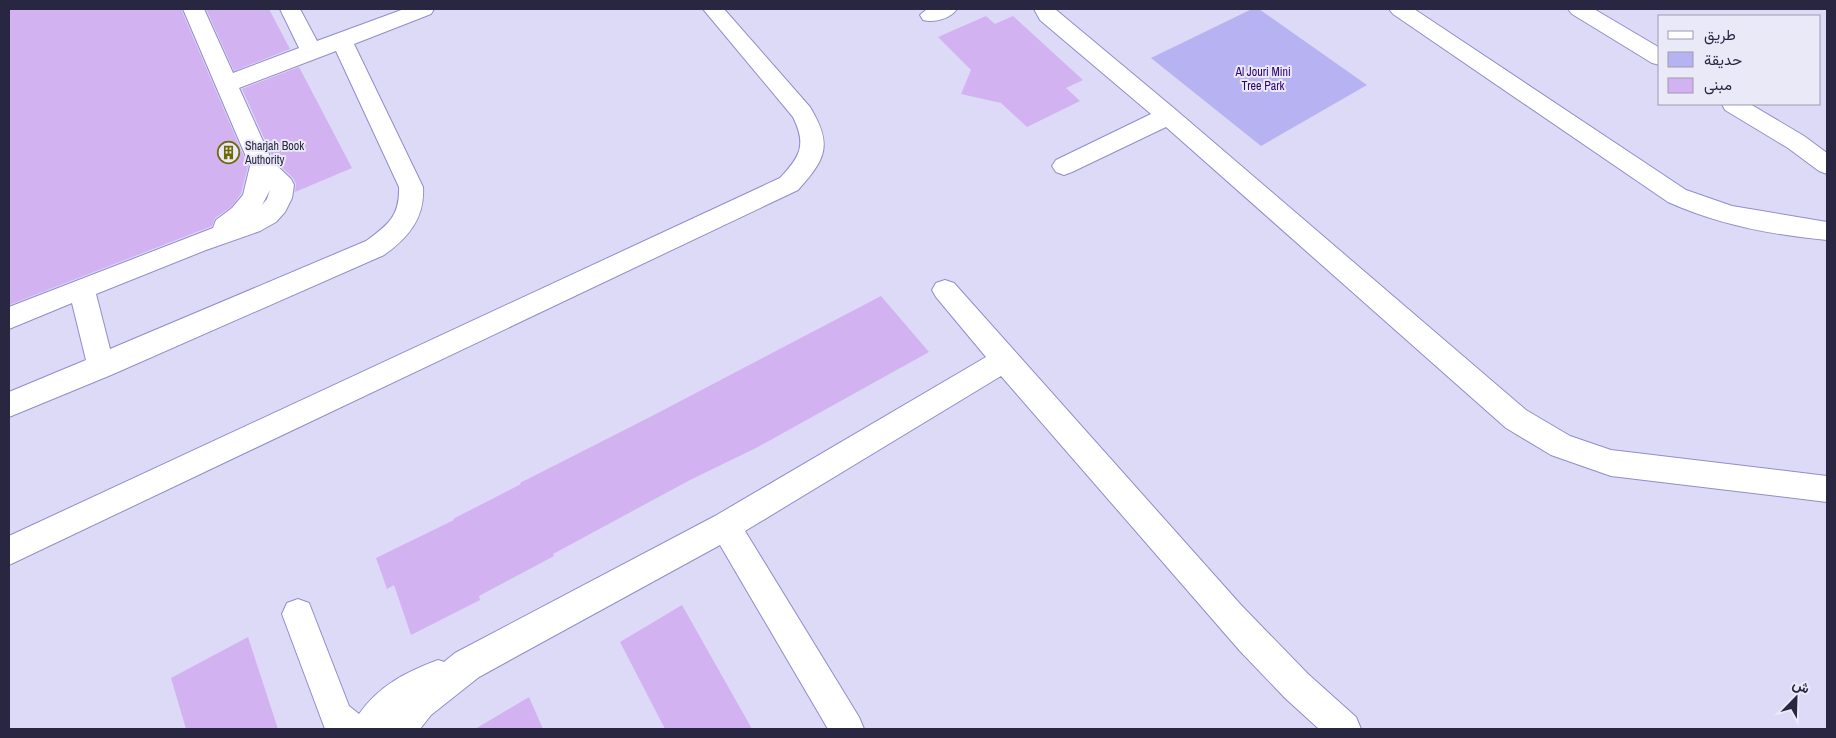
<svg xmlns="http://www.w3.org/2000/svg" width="1836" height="738" font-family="'Archivo Narrow',Vazirmatn,sans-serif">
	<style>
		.green { fill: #b7b2f2 }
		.building { fill: #d3b2f2 }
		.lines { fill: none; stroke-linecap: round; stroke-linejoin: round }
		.minor-casing { stroke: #928ccd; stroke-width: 2 }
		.minor { fill: #fff; fill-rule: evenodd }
		.labels { text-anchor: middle; stroke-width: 4; stroke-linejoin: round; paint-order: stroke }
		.park-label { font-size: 12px; fill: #2d0172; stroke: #eae9f7 }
		.poi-label { font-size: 12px; fill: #292641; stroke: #eae9f7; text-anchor: start }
	</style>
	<rect width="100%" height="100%" fill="#dcdaf6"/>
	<path class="green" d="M1252 9H1259L1367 85 1261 146 1151 58Z"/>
	<path class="building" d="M9 9H181L248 166 241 194 231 207 215 218 212 226 9 305Z
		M206 9H269L290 49 234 71Z
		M986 16 995 24 1013 16 1083 80 1066 88 1080 101 1027 127 1001 103 961 94 971 70 938 37Z
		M299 67 352 168 295 192 296 184 293 178 274 160 242 89Z
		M881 296 929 352 756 448 690 480 553 554 554 556 479 596 480 600 411 635 394 585 387 589 376 558 454 520 453 519 521 484 520 483 650 417Z
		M682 605 752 729H665L620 642Z
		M248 637 278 729H186L171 678Z
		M529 697 543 729H475Z"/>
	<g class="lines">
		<defs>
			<path id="minor" d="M183 9H204L233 73 299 48 280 9H300L317 41 404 9H434L431 14 354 44 423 187C425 218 408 238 384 255L111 375 9 417V392L86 360 72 303 9 329V307L213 228 216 220 232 208 243 195 250 166ZM336 51 399 187C400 216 388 225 366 241L110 349 96 294 206 250 260 231 276 222 285 212 292 198 294 185 291 179 272 161 239 88ZM270 190 267 199 262 205Z
				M703 9H724L810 107C833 145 826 159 798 190L9 565V536L780 178C800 157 807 145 793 117Z
				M927 9H957C950 19 934 23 923 20L920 15Z
				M1034 9H1055L1176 110 1526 410 1570 436 1611 450 1827 476V502L1611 476 1551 455 1506 428 1166 127 1072 172 1064 175 1056 172 1052 166 1056 160 1151 114 1040 20Z
				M1389 9H1414L1686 190 1732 206 1827 222V240C1773 235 1719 225 1668 202L1393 14Z
				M1568 9H1594L1660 48V65L1652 63 1572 14Z
				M1722 104H1750L1804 136 1827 153V174L1819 171 1788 148 1725 110Z
				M945 280 954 283 1241 605 1308 674 1356 717 1361 729H1319L1285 698 1240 651 1001 376 745 531 859 717 864 729H828L720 545 479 677 431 715 420 729H325L282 614 287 603 298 599 309 603 349 706 359 714C380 685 406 672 438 660L444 662 455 653 715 516 986 357 936 297 932 290 936 283Z"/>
		</defs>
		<use href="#minor" class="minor-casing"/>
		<use href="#minor" class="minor"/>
	</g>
	<defs>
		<symbol id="building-ring" viewBox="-11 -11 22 22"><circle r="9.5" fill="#eae9f7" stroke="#6e6b07" stroke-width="1.5"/><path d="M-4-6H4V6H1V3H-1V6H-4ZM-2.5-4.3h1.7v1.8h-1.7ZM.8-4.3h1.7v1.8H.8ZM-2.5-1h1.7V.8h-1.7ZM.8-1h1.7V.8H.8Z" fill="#6e6b07"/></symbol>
	</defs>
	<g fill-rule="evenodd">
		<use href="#building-ring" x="216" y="140" width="25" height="25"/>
	</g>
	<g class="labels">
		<g class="park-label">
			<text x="1263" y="76">Al Jouri Mini<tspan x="1263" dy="14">Tree Park</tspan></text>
		</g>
		<g class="poi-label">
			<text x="245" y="150">Sharjah Book<tspan x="245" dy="14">Authority</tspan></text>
		</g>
	</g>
	<rect width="1836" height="738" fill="none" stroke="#292641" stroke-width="20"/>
	<rect x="1658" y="15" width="162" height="90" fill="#eae9f7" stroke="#9d9bae"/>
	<rect x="1668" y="31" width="25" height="8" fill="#ffffff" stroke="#9d9bae"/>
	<text x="1704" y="40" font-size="15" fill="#292641">طريق</text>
	<rect x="1668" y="52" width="25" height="15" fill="#b7b2f2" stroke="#9d9bae"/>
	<text x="1704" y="65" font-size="15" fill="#292641">حديقة</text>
	<rect x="1668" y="78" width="25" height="15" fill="#d3b2f2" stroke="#9d9bae"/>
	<text x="1704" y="90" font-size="15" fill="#292641">مبنى</text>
	<g transform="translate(1796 698) rotate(23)" stroke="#eae9f7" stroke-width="4" paint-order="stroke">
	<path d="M0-4L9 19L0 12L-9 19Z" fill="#292641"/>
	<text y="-8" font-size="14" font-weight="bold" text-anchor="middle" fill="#292641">ش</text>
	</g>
</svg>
